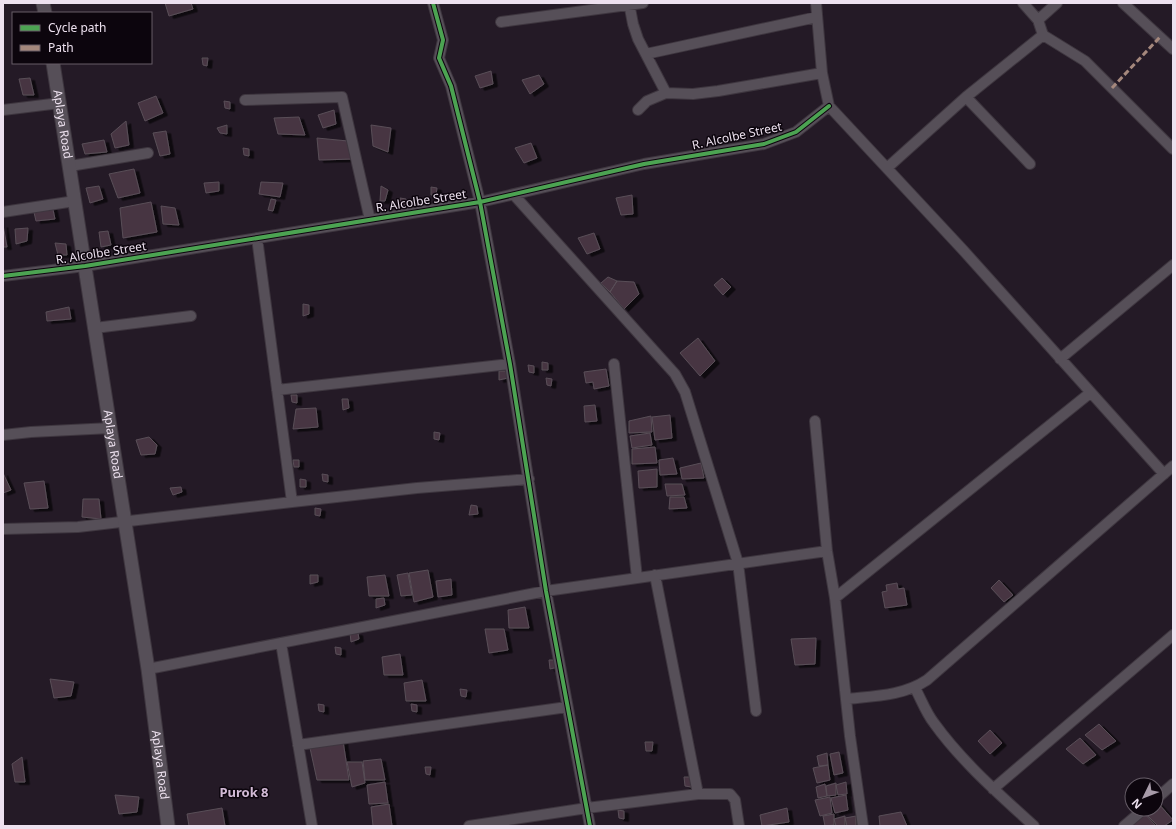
<svg xmlns="http://www.w3.org/2000/svg" width="1176" height="829" font-family="'Noto Sans',sans-serif">
	<style>
		.building { fill: #473643; stroke: #594e57; filter: url(#shadow) }
		.lines { fill: none; stroke-linecap: round; stroke-linejoin: round }
		.minor-casing { stroke: #3e363f; stroke-width: 12 }
		.tertiary-casing { stroke: #3e363f; stroke-width: 15 }
		.minor { stroke: #564f58; stroke-width: 10 }
		.tertiary { stroke: #564f58; stroke-width: 13 }
		.quiet { stroke: #a5887d; stroke-width: 3; stroke-dasharray: 6 3; stroke-linecap: butt }
		.cycleway-casing { stroke: #0c050d; stroke-width: 6 }
		.cycleway { stroke: #4ca352; stroke-width: 4 }
		.labels { text-anchor: middle; stroke-width: 3; stroke-linejoin: round; paint-order: stroke }
		.street-label { font-size: 12px; fill: #ede1ef; stroke: #0c050d }
		.neighbourhood-label { font-size: 13px; font-weight: bold; fill: #d2bad5; stroke: #0c050d }
	</style>
	<defs>
		<filter id="shadow"><feDropShadow dx="4.5" dy="2.5" stdDeviation="0" flood-color="#0009"/></filter>
	</defs>
	<rect width="100%" height="100%" fill="#241a26"/>
	<path class="building" d="M165 3H191L193 9 169 16Z
		M202 58H208L207 66 203 65Z
		M491 71 493 84 480 88 475 76Z
		M539 75 544 84 530 94 522 80Z
		M30 78 34 95H23L19 79Z
		M156 96 163 113 145 121 138 103Z
		M224 101 230 102V109L225 108Z
		M334 110 336 124 323 128 318 115Z
		M299 117 305 135 278 134 274 118Z
		M126 121 129 145 115 148 111 134Z
		M227 125V134L220 133 217 128Z
		M371 125 391 128 388 152 373 146Z
		M166 131 170 154 160 156 153 133Z
		M317 138 348 141 354 159 319 160Z
		M104 140 107 152 85 154 82 144Z
		M531 143 537 158 524 163 515 148Z
		M243 148 249 149V156L244 155Z
		M134 169 140 193 118 198 109 174Z
		M219 182V191L206 193 204 183Z
		M261 182 283 183 280 197 259 194Z
		M99 186 103 199 90 203 86 188Z
		M381 186 388 190 385 201H380Z
		M431 187 437 188 436 195H431Z
		M632 195 633 214 621 215 616 198Z
		M400 198 406 199V206L401 205Z
		M271 199 276 200 273 211 268 210Z
		M151 202 157 232 123 238 120 208Z
		M52 205 55 219 36 221 33 208Z
		M161 206 175 208 179 225 163 224Z
		M3 225 7 247H3Z
		M28 228 27 241 16 244 15 229Z
		M108 231 111 245 101 247 99 232Z
		M594 233 600 249 587 254 578 238Z
		M55 243 66 244 67 255H58Z
		M608 277 617 281 610 292 601 283Z
		M722 278 731 287 723 295 714 285Z
		M617 281 634 282 639 294 624 309 610 292Z
		M303 304 309 305V314L303 316Z
		M69 307 71 319 47 321 46 312Z
		M698 338 715 361 700 376 680 353Z
		M542 362 548 363V370H542Z
		M528 365 534 366V373L529 372Z
		M606 369 609 386 594 389 593 382 586 383 584 372Z
		M499 371H507L508 378 499 380Z
		M546 378 552 379 551 386 547 385Z
		M291 395H297V403L292 402Z
		M342 399H348L349 408 343 410Z
		M595 405 597 421 585 422 584 406Z
		M316 408 318 427 293 429 296 409Z
		M670 415 672 438 655 440 652 417Z
		M651 416 652 432 629 433V421Z
		M434 432 440 433 439 440 434 439Z
		M650 433 652 445 632 448 630 436Z
		M149 437 157 445 155 454 141 455 136 440Z
		M655 447 657 463 632 464V449Z
		M673 458 677 474 660 475 659 460Z
		M293 460H299V467H294Z
		M701 463 704 478 682 479 680 468Z
		M657 469V487L639 488 638 471Z
		M3 473 11 490 3 493Z
		M322 474 328 475V482L323 481Z
		M300 479 306 480V487H300Z
		M44 481 48 508 30 509 24 483Z
		M665 484H682L685 495 667 496Z
		M181 487 182 492 173 495 170 488Z
		M670 497H684L687 508 669 509Z
		M83 499H99L101 519 82 517Z
		M471 505 477 506 478 514 469 515Z
		M315 508 321 509 320 516 315 515Z
		M428 570 433 597 414 602 409 573Z
		M408 573 412 595 401 596 397 575Z
		M310 575H318V582L310 584Z
		M385 575 389 596H369L367 577Z
		M451 579 452 595 438 597 436 581Z
		M999 580 1013 595 1004 602 991 588Z
		M897 583 898 589 904 588 907 605 885 608 882 592 887 591 886 585Z
		M384 598 385 605 376 608V599Z
		M525 607 529 628H509L508 610Z
		M485 629H504L508 650 489 653Z
		M350 633H358L359 639 351 642Z
		M816 638 815 664 795 665 791 639Z
		M335 647 341 648V655L336 654Z
		M400 654 403 675H384L382 657Z
		M549 660H557L558 667 550 669Z
		M50 679 74 682 71 696 54 698Z
		M422 680 426 701H406L404 683Z
		M460 689 467 690 466 697 461 696Z
		M318 704 324 705V712L319 711Z
		M411 704 417 705V712L412 711Z
		M1099 724 1116 741 1102 750 1085 735Z
		M990 730 1002 743 990 754 978 741Z
		M1080 738 1096 755 1083 764 1066 749Z
		M343 741 349 780H317L310 748Z
		M645 742H653L652 751H646Z
		M839 752 843 773 834 775 830 754Z
		M827 753 828 765 819 766 817 756Z
		M22 757 25 782H15L12 764Z
		M381 759 385 780H365L363 761Z
		M347 762H362L365 783 352 787Z
		M828 765 830 780 817 783 813 768Z
		M425 767H431L430 775 426 774Z
		M684 777H692L691 787 685 786Z
		M385 782 388 803 369 804 367 785Z
		M846 782 847 794 838 795 836 785Z
		M836 783V795L827 796 826 786Z
		M825 784 827 796 818 798 816 787Z
		M115 795 139 797 137 812 119 814Z
		M846 795 848 810 835 813 831 798Z
		M830 797 832 813 820 816 815 800Z
		M1158 803 1173 820 1164 826H1158L1146 814 1151 809H1156Z
		M389 804 392 826H373L371 807Z
		M222 808 225 826H189L187 814Z
		M787 808 789 822 762 826 760 815Z
		M618 810 624 811V819L619 818Z
		M901 812 907 826H880L879 816Z
		M1144 813 1156 826H1135L1132 823Z
		M834 814V825L825 826 823 816Z
		M845 816V826H836L834 819Z
		M856 816V826H847L845 818Z"/>
	<g class="lines">
		<defs>
			<path id="minor" d="M433 3 443 40 439 58 451 86 480 202 510 364 546 591 590 826
				M629 3 633 24 638 39 666 93
				M816 3 822 73 829 106 963 250 1164 474
				M1023 3 1038 20 1043 35 1085 61 1173 149
				M1123 3 1173 49
				M1038 20 1057 3
				M501 22 643 3
				M646 54 817 17
				M966 97 1030 164
				M245 100 342 97 370 220
				M3 110 60 103
				M638 110 647 101 666 93 693 94 718 91 822 73
				M70 166 148 153
				M887 168 966 97 1043 35
				M514 195 675 374 685 392 738 563 756 711
				M3 212 75 201
				M3 276 85 266 480 202 644 164 764 144 796 132 829 106
				M95 328 191 316
				M1060 359 1173 265
				M614 364 637 578
				M277 390 510 364
				M815 421 827 551 835 598 850 736 863 826
				M3 435 31 432 111 428
				M292 502 417 488 529 479
				M3 529 78 527 292 502 257 238
				M655 575 698 794
				M835 598 1090 393
				M281 643 312 826
				M148 669 546 591 827 551
				M915 688C921 699 926 713 934 723 962 762 999 794 1034 826
				M846 699C874 696 903 696 927 680L1173 466
				M298 745 567 707
				M993 789 1173 635
				M1156 799 1173 784
				M469 826 587 808 698 794H730L735 800 739 826
				M1124 826 1144 809"/>
			<g id="tertiary">
				<path d="M43 3 45 13"/>
				<path id="s1" d="M53 63 148 669 168 826"/>
			</g>
		</defs>
		<use href="#minor" class="minor-casing"/>
		<use href="#tertiary" class="tertiary-casing"/>
		<use href="#minor" class="minor"/>
		<use href="#tertiary" class="tertiary"/>
		<path class="quiet" d="M1112 88 1160 37"/>
		<defs>
			<path id="cycleway" d="M433 3 443 40 439 58 451 86 480 202 510 364 546 591 590 826
				M3 276 85 266 480 202 644 164 764 144 796 132 829 106"/>
		</defs>
		<use href="#cycleway" class="cycleway-casing"/>
		<use href="#cycleway" class="cycleway"/>
	</g>
	<g class="labels">
		<g class="street-label">
			<text dy="4" stroke="none"><textPath href="#s1" startOffset="62">Aplaya Road</textPath></text>
			<text transform="translate(737 136) rotate(-12)" y="4">R. Alcolbe Street</text>
			<text transform="translate(421 201) rotate(-9)" y="4">R. Alcolbe Street</text>
			<text transform="translate(101 253) rotate(-9)" y="4">R. Alcolbe Street</text>
			<text dy="4" stroke="none"><textPath href="#s1" startOffset="386">Aplaya Road</textPath></text>
			<text dy="4" stroke="none"><textPath href="#s1" startOffset="710">Aplaya Road</textPath></text>
		</g>
		<g class="neighbourhood-label">
			<text x="244" y="797">Purok 8</text>
		</g>
	</g>
	<rect width="1176" height="829" fill="none" stroke="#ede1ef" stroke-width="8"/>
	<rect x="12" y="12" width="140" height="52" fill="#0c050d" stroke="#665d67"/>
	<rect x="20" y="25" width="20" height="6" fill="#4ca352" stroke="#665d67"/>
	<text x="48" y="32" font-size="12" fill="#ede1ef">Cycle path</text>
	<rect x="20" y="45" width="20" height="6" fill="#a5887d" stroke="#665d67"/>
	<text x="48" y="52" font-size="12" fill="#ede1ef">Path</text>
	<g transform="translate(1144 797) rotate(227)"><circle r="19" fill="#0c050d" stroke="#665d67"/>
	<path d="M0-3L7 15L0 10L-7 15Z" fill="#a79ba9"/>
	<text y="-6" font-size="11" font-weight="bold" text-anchor="middle" fill="#ede1ef">N</text>
	</g>
</svg>
